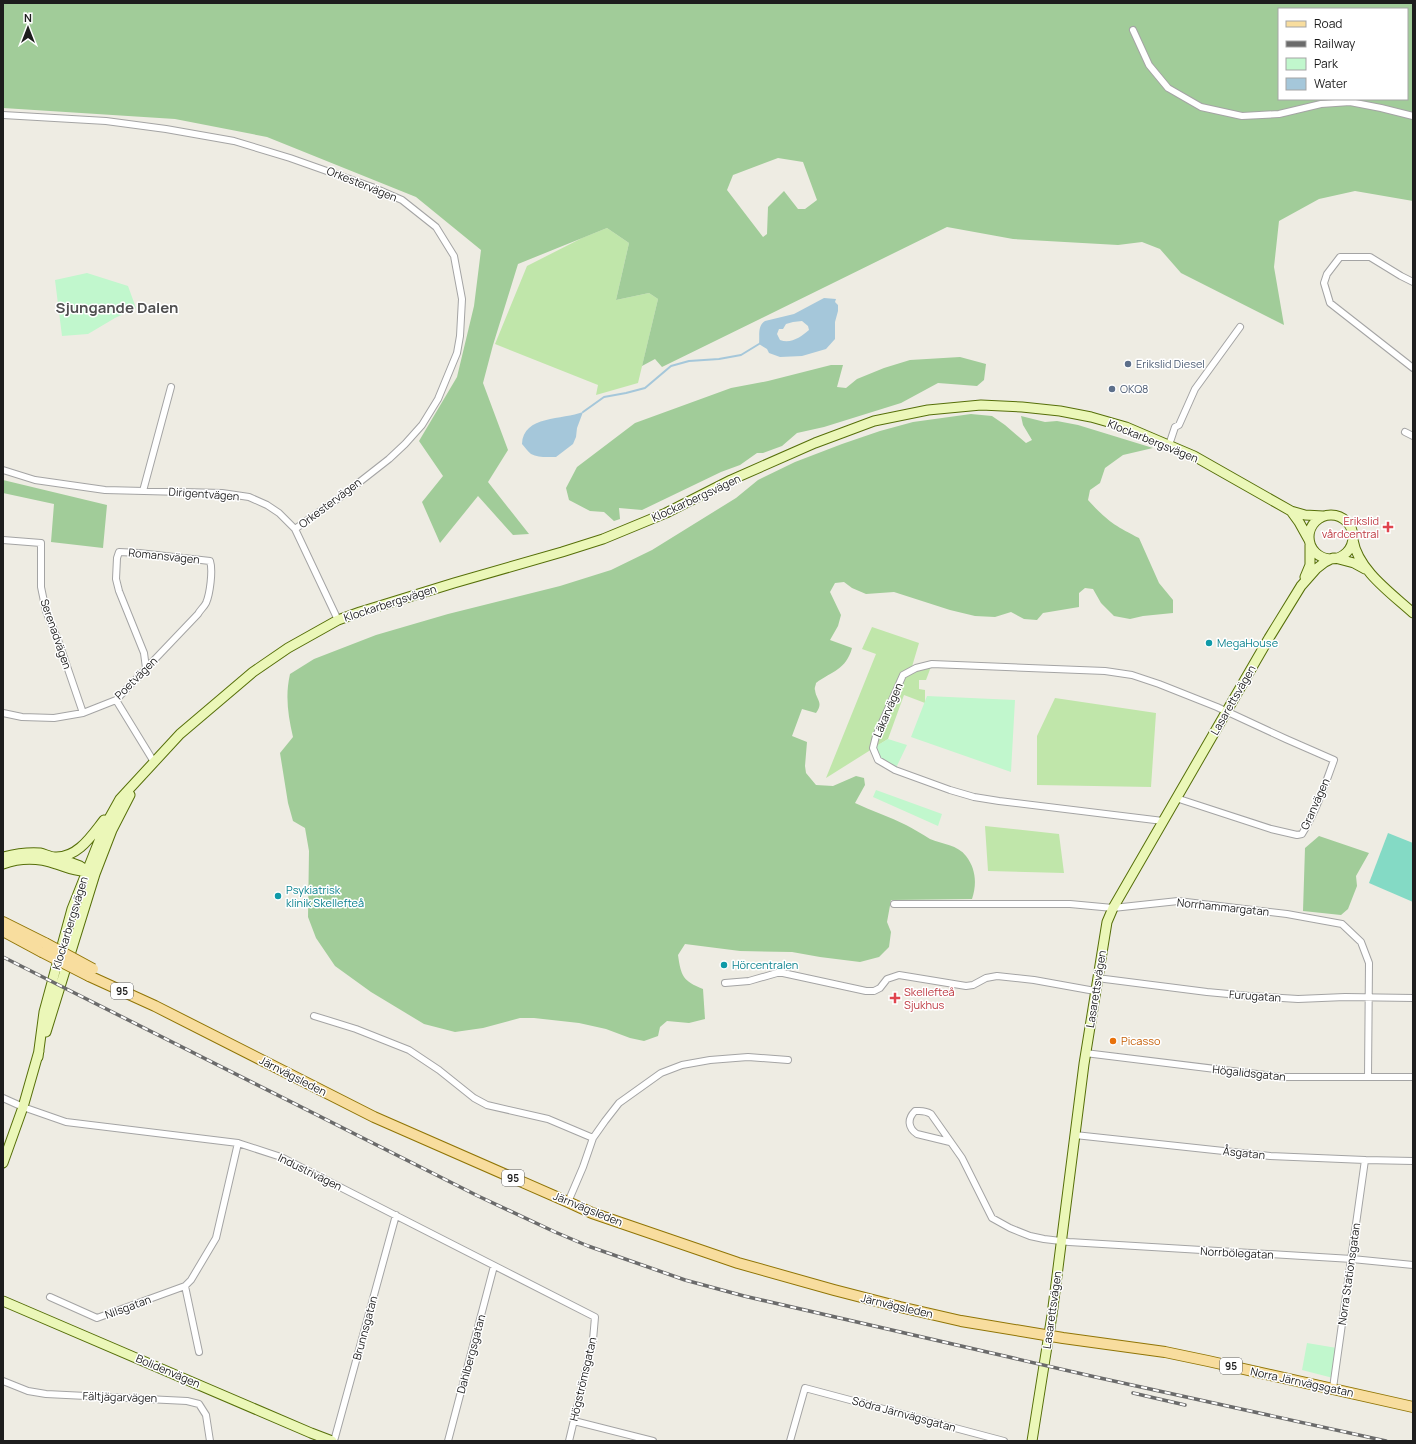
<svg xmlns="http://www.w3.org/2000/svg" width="1416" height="1444" font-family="Manrope,sans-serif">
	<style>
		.grass { fill: #c0e6aa }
		.forest { fill: #a1cc99; fill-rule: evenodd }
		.park { fill: #c1f7cd }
		.pitch { fill: #84dac5 }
		.water { fill: #a5c7da; fill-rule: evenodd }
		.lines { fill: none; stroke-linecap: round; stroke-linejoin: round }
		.stream { stroke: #a5c7da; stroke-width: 2 }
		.minor-casing { stroke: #a4a4a4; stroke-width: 8 }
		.secondary-casing { stroke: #566f09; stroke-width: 11 }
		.primary-casing { stroke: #907506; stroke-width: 12 }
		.minor { stroke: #fff; stroke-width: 6 }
		.secondary { stroke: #ebf7b8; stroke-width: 9 }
		.primary { stroke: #f8dd9e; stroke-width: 10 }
		.rail-casing { stroke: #6b6b6b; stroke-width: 3.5 }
		.rail { stroke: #fff; stroke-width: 2; stroke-dasharray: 6; stroke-linecap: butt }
		.primary-bridge-casing { stroke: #907506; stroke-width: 12; stroke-linecap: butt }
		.primary-bridge { stroke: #f8dd9e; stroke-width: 10 }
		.service-dot { fill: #5c6f8a; stroke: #fff; stroke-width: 1.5 }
		.health-dot { fill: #e0444e; stroke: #fff; stroke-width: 1.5 }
		.culture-dot { fill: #0f9aa8; stroke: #fff; stroke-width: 1.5 }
		.food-dot { fill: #e8710a; stroke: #fff; stroke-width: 1.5 }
		.labels { text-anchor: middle; stroke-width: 3; stroke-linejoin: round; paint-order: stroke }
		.shield { fill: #fff; stroke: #616161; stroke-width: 1 }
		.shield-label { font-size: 10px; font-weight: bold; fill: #1d1d1d }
		.street-label { font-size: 11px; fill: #1d1d1d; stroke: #fff }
		.service-label { font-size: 11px; fill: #4e5e75; stroke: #fff; text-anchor: start }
		.health-label { font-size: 11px; fill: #be3a42; stroke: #fff; text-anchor: end }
		.culture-label { font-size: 11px; fill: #0d838f; stroke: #fff; text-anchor: start }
		.food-label { font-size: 11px; fill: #c56008; stroke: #fff; text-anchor: start }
		.district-label { font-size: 15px; font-weight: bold; fill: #505050; stroke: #fff }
	</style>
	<rect width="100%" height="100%" fill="#eeece3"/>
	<path class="grass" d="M607 228 629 243 616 300 649 293 658 299 638 383 596 395 598 385 495 344 527 266 582 238Z
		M872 627 919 643 911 670 932 664 926 680H919V689L925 690V703L904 695 888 739 826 778 876 654 862 649Z
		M1055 698 1156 713 1151 787 1037 785V736Z
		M985 826 1059 834 1064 873 988 871Z"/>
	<path class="forest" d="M3 3H1413V201L1355 191 1319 199 1279 221 1274 267 1284 325 1181 273 1160 249 1142 242 1118 245 1013 239 947 227 662 367 655 359 642 366 658 299 649 293 616 300 629 243 607 228 518 264 493 345 483 383 508 450 488 482 529 534 513 535 478 496 440 543 422 502 443 476 419 441 457 377 474 306 481 250 416 197 267 137 175 119 3 108ZM1279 9H1407V99H1279ZM778 158 803 162 817 200 805 209H798L784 191 768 207 767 234 763 237 727 190 733 175Z
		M960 357 986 364 984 380 977 386 938 383 901 403 824 427 797 433 782 446 763 453H757L740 465 721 472 642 510 619 508 620 519 614 521 604 512 590 511 569 500 566 488 577 467 635 423 731 388 768 381 831 365H843L837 387 846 388 857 379 884 368 910 360Z
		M971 414 992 416 1005 425 1026 443 1032 440 1023 425 1021 416 1045 422 1057 421 1078 425 1153 448 1123 455 1105 468 1100 483 1090 490 1088 500C1106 520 1115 526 1139 538L1159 583 1173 600V613L1143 616 1130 619 1114 616 1101 603 1093 589 1085 588 1079 593V607L1043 613 1037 620 1024 619 1011 612 995 617 975 616 950 610 894 592 866 594 852 588 844 582 835 583 830 592 841 615 838 626 830 640 852 648C846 670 832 671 816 683 816 685 814 688 815 690 816 700 824 702 816 713L802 709 792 736 807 742 805 766 806 773 816 785 833 786 856 776 864 778 865 785 855 803C872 811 890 817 906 825 914 829 922 834 930 839 942 844 958 845 966 856 976 869 977 884 972 899L891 900 887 922 891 932 889 947 879 957 860 962 820 957 792 952 740 951 685 944 678 955C681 976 683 981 703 989L705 1019 689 1023 667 1021 660 1027 658 1036 644 1041 630 1038 606 1029 579 1023 534 1018H520L483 1028 455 1032 424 1024 371 992 335 966 316 938 308 917 309 851 305 828 293 821 288 803 280 753 293 737C288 715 285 696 290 674L314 659 376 635 448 614 560 586 611 570 652 550 736 498 758 480 795 462 842 444 880 431 913 422Z
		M3 480 107 505 103 548 51 542 54 504 3 493Z
		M1319 836 1369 853 1356 876 1357 886 1348 909 1341 915 1303 911 1305 848Z"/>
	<path class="park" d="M87 273 128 286 136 308 115 318 88 334 62 336 55 280Z
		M927 696 1015 700 1011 772 911 737Z
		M888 739 907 745 895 770 878 760 873 748Z
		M876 790 942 814 938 826 873 797Z
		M1307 1343 1337 1348 1333 1378 1302 1370Z"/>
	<path class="pitch" d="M1388 833 1413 843V902L1369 883Z"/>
	<path class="water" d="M824 298 836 299 835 302 838 305V311L835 322V339L826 349 802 356 780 357 769 353 767 349 759 344C760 336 757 326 765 321L794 314ZM802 321 808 326 809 330C801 337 791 344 780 340L777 334 779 329H783L786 324 793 322Z
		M583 412 577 428 576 437 573 444 556 457C548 457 538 458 531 454 527 451 525 447 522 444 523 415 563 420 583 412Z"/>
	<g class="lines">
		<path class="stream" d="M583 412 604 397 626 393 645 388 671 366 689 361 719 359 741 355 759 344"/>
		<defs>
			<path id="minor" d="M1133 30 1149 65 1168 88 1201 107 1242 116 1279 114 1321 104 1350 102 1381 108 1413 116
				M3 115 106 121 166 129 234 141 290 158 372 187 402 200 436 227 454 256 462 299 460 336 457 353 438 399 422 425 405 444 389 459 343 495 295 529
				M1413 282 1401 276 1370 257H1340L1327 274 1324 283 1330 303 1413 368
				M1405 432 1413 436
				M1169 445 1175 427 1179 425 1195 389 1240 327
				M3 470 35 480 105 490 222 493 249 497 267 505 279 513 295 529 338 620
				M143 491 171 387
				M3 540 41 543V587L46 611 58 640 83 713
				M116 700 154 762
				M3 713 22 717 54 718 83 713 116 700 198 614C200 610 204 607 206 603 210 594 213 570 210 561L139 553 119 552 117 558 116 579 119 591 144 653 146 668
				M1163 821 999 801 974 797 950 790 895 770 878 760 873 748 876 736 903 675 916 668 932 664 1105 671 1132 675 1159 684 1217 707 1286 739 1334 760C1325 785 1316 811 1302 834L1297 835 1271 829 1176 798
				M894 904H1070L1113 908 1178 901 1287 914 1342 924 1361 942 1369 963 1368 1077
				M1097 978 1207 992 1250 996 1298 999 1345 997 1413 998
				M725 983 749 981 777 973H783L866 991H874L880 988 887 979 899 975 966 986 973 985 986 978 997 976 1034 980 1095 991
				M314 1016 356 1029 409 1050 439 1070 474 1098 487 1105 548 1119 593 1138
				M1085 1053 1281 1077H1413
				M3 1098 23 1107 66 1122 238 1143 281 1157 595 1317 593 1340 569 1441
				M1075 1135 1270 1156 1365 1160 1413 1161
				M950 1142 917 1134C908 1128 907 1119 915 1111 921 1111 925 1110 931 1114L962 1158 992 1218 1010 1228 1030 1236 1044 1239 1069 1242 1352 1259 1413 1265
				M568 1202 583 1167 593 1138 605 1121 619 1103 661 1073 682 1065 710 1060 748 1057 788 1060
				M50 1297 97 1318 185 1286
				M199 1352 185 1286 191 1280 216 1238 238 1143
				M3 1381 28 1391 46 1394 187 1401 199 1404 206 1415 210 1441
				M1333 1388 1365 1160
				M574 1421 653 1441
				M334 1441 396 1215
				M448 1441 494 1266
				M790 1441 805 1388 1004 1441"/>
			<path id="secondary" d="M1291 511 1299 522 1309 540
				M1309 537a22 22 0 1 1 44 0a22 22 0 1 1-44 0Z
				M1353 540C1358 570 1391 593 1413 613
				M1335 558 1354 563 1365 569
				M1305 577 1310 565V545
				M3 857C15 854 27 852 40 853 45 854 50 857 55 857 78 858 92 835 104 820
				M56 857 80 866 89 872
				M3 864C20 858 39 858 56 864 66 867 75 872 86 871
				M46 1032 95 874 112 830 130 795
				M38 1057 44 1012 72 909 105 826 120 799 180 734 253 672 288 648 338 620 360 612 454 583 562 552 603 539 666 513 731 480 815 443 874 421 928 410 981 405 1022 407 1060 411 1091 417 1126 427 1194 456 1291 511 1305 515 1323 516
				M3 1163 23 1107 39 1051
				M3 1301 311 1433 332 1441
				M1032 1441 1052 1315 1084 1064 1107 922 1113 908 1269 638 1301 586 1316 569 1325 562 1333 558"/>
			<path id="primary" d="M3 922 45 943
				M3 931 42 952
				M89 976 155 1006 374 1117 568 1202 592 1213 738 1263 834 1290 900 1307 961 1321 1063 1338 1165 1352 1208 1361 1413 1407"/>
		</defs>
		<use href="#minor" class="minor-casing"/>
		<use href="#secondary" class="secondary-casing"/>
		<use href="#primary" class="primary-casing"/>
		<use href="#minor" class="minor"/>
		<use href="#secondary" class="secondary"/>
		<use href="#primary" class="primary"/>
		<defs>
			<path id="rail" d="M3 957 478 1196 555 1232 588 1246 685 1280 744 1296 1091 1376 1386 1441
				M1133 1393 1185 1405"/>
		</defs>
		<use href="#rail" class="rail-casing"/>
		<use href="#rail" class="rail"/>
		<defs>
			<path id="primary-bridge" d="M45 943 93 969
				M42 952 89 976"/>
		</defs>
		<use href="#primary-bridge" class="primary-bridge-casing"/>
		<use href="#primary-bridge" class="primary-bridge"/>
	</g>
	<g class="service-dot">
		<circle cx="1128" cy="364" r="4"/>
		<circle cx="1112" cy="389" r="4"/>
	</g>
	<g class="health-dot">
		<path d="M1386 521h4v4h4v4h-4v4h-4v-4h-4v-4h4z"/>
		<path d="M893 992h4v4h4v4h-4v4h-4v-4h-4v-4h4z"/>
	</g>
	<g class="culture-dot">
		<circle cx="1209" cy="643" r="4"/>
		<circle cx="278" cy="896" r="4"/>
		<circle cx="724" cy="965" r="4"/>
	</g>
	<circle class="food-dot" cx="1113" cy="1041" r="4"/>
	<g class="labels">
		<g class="shield">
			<rect x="111" y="983" width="22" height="16" rx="3"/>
			<rect x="502" y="1170" width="22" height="16" rx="3"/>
			<rect x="1220" y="1358" width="22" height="16" rx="3"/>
		</g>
		<g class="shield-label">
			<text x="122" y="995">95</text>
			<text x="513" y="1182">95</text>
			<text x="1231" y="1370">95</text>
		</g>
		<g class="street-label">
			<text transform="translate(362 184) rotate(22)" y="4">Orkestervägen</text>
			<text transform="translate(1153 441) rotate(22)" y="4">Klockarbergsvägen</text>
			<text transform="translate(204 494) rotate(4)" y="4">Dirigentvägen</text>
			<text transform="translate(696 498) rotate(-25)" y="4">Klockarbergsvägen</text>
			<text transform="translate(330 503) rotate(-37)" y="4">Orkestervägen</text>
			<text transform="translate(164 556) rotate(6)" y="4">Romansvägen</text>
			<text transform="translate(390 603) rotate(-18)" y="4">Klockarbergsvägen</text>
			<text transform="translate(56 634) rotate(71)" y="4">Serenadvägen</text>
			<text transform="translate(136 678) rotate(-45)" y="4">Poetvägen</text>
			<text transform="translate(1233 700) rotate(-60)" y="4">Lasarettsvägen</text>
			<text transform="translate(888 710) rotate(-67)" y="4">Läkarvägen</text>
			<text transform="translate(1315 804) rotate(-66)" y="4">Granvägen</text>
			<text transform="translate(1223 907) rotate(6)" y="4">Norrhammargatan</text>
			<text transform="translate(70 923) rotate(-73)" y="4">Klockarbergsvägen</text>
			<text transform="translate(1096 989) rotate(-81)" y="4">Lasarettsvägen</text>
			<text transform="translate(1255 996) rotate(4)" y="4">Furugatan</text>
			<text transform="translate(1249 1073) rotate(6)" y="4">Högalidsgatan</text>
			<text transform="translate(293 1076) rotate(27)" y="4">Järnvägsleden</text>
			<text transform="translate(1244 1153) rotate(6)" y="4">Åsgatan</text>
			<text transform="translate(310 1172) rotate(26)" y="4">Industrivägen</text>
			<text transform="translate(588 1209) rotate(22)" y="4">Järnvägsleden</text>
			<text transform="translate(1237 1253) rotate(3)" y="4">Norrbölegatan</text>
			<text transform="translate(1349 1274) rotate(-82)" y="4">Norra Stationsgatan</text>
			<text transform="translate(897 1306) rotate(13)" y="4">Järnvägsleden</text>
			<text transform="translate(128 1307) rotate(-20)" y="4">Nilsgatan</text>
			<text transform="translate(1052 1310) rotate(-82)" y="4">Lasarettsvägen</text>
			<text transform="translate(365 1328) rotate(-75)" y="4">Brunnsgatan</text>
			<text transform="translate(471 1354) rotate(-75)" y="4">Dahlbergsgatan</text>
			<text transform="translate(168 1371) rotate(23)" y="4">Bolidenvägen</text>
			<text transform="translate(583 1379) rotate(-77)" y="4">Högströmsgatan</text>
			<text transform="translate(1302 1382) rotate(12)" y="4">Norra Järnvägsgatan</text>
			<text transform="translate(120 1397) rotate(2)" y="4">Fältjägarvägen</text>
			<text transform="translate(904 1414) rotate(15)" y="4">Södra Järnvägsgatan</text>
		</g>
		<g class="service-label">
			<text x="1136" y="368">Erikslid Diesel</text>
			<text x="1120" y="393">OKQ8</text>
		</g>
		<g class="health-label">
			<text x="1379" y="525">Erikslid<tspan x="1379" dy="13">vårdcentral</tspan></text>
			<text x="904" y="996" text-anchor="start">Skellefteå<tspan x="904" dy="13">Sjukhus</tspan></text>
		</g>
		<g class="culture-label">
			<text x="1217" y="647">MegaHouse</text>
			<text x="286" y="894">Psykiatrisk<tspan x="286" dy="13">klinik Skellefteå</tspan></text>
			<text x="732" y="969">Hörcentralen</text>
		</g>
		<g class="food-label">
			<text x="1121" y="1045">Picasso</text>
		</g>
		<g class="district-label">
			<text x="117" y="313">Sjungande Dalen</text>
		</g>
	</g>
	<rect width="1416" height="1444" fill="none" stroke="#1d1d1d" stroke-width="8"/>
	<rect x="1278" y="8" width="130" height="92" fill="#ffffff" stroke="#a5a5a5"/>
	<rect x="1286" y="21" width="20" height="6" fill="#f8dd9e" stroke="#a5a5a5"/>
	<text x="1314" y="28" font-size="12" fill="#1d1d1d">Road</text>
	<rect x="1286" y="41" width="20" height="6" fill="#6b6b6b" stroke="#a5a5a5"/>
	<text x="1314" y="48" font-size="12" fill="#1d1d1d">Railway</text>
	<rect x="1286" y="58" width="20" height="12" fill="#c1f7cd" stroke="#a5a5a5"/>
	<text x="1314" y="68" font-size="12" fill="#1d1d1d">Park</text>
	<rect x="1286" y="78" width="20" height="12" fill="#a5c7da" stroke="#a5a5a5"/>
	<text x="1314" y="88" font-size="12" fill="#1d1d1d">Water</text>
	<g transform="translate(28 28)" stroke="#ffffff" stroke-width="3" paint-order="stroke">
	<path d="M0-3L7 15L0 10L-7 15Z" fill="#1d1d1d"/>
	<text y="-6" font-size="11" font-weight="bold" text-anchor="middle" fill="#1d1d1d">N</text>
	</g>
</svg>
